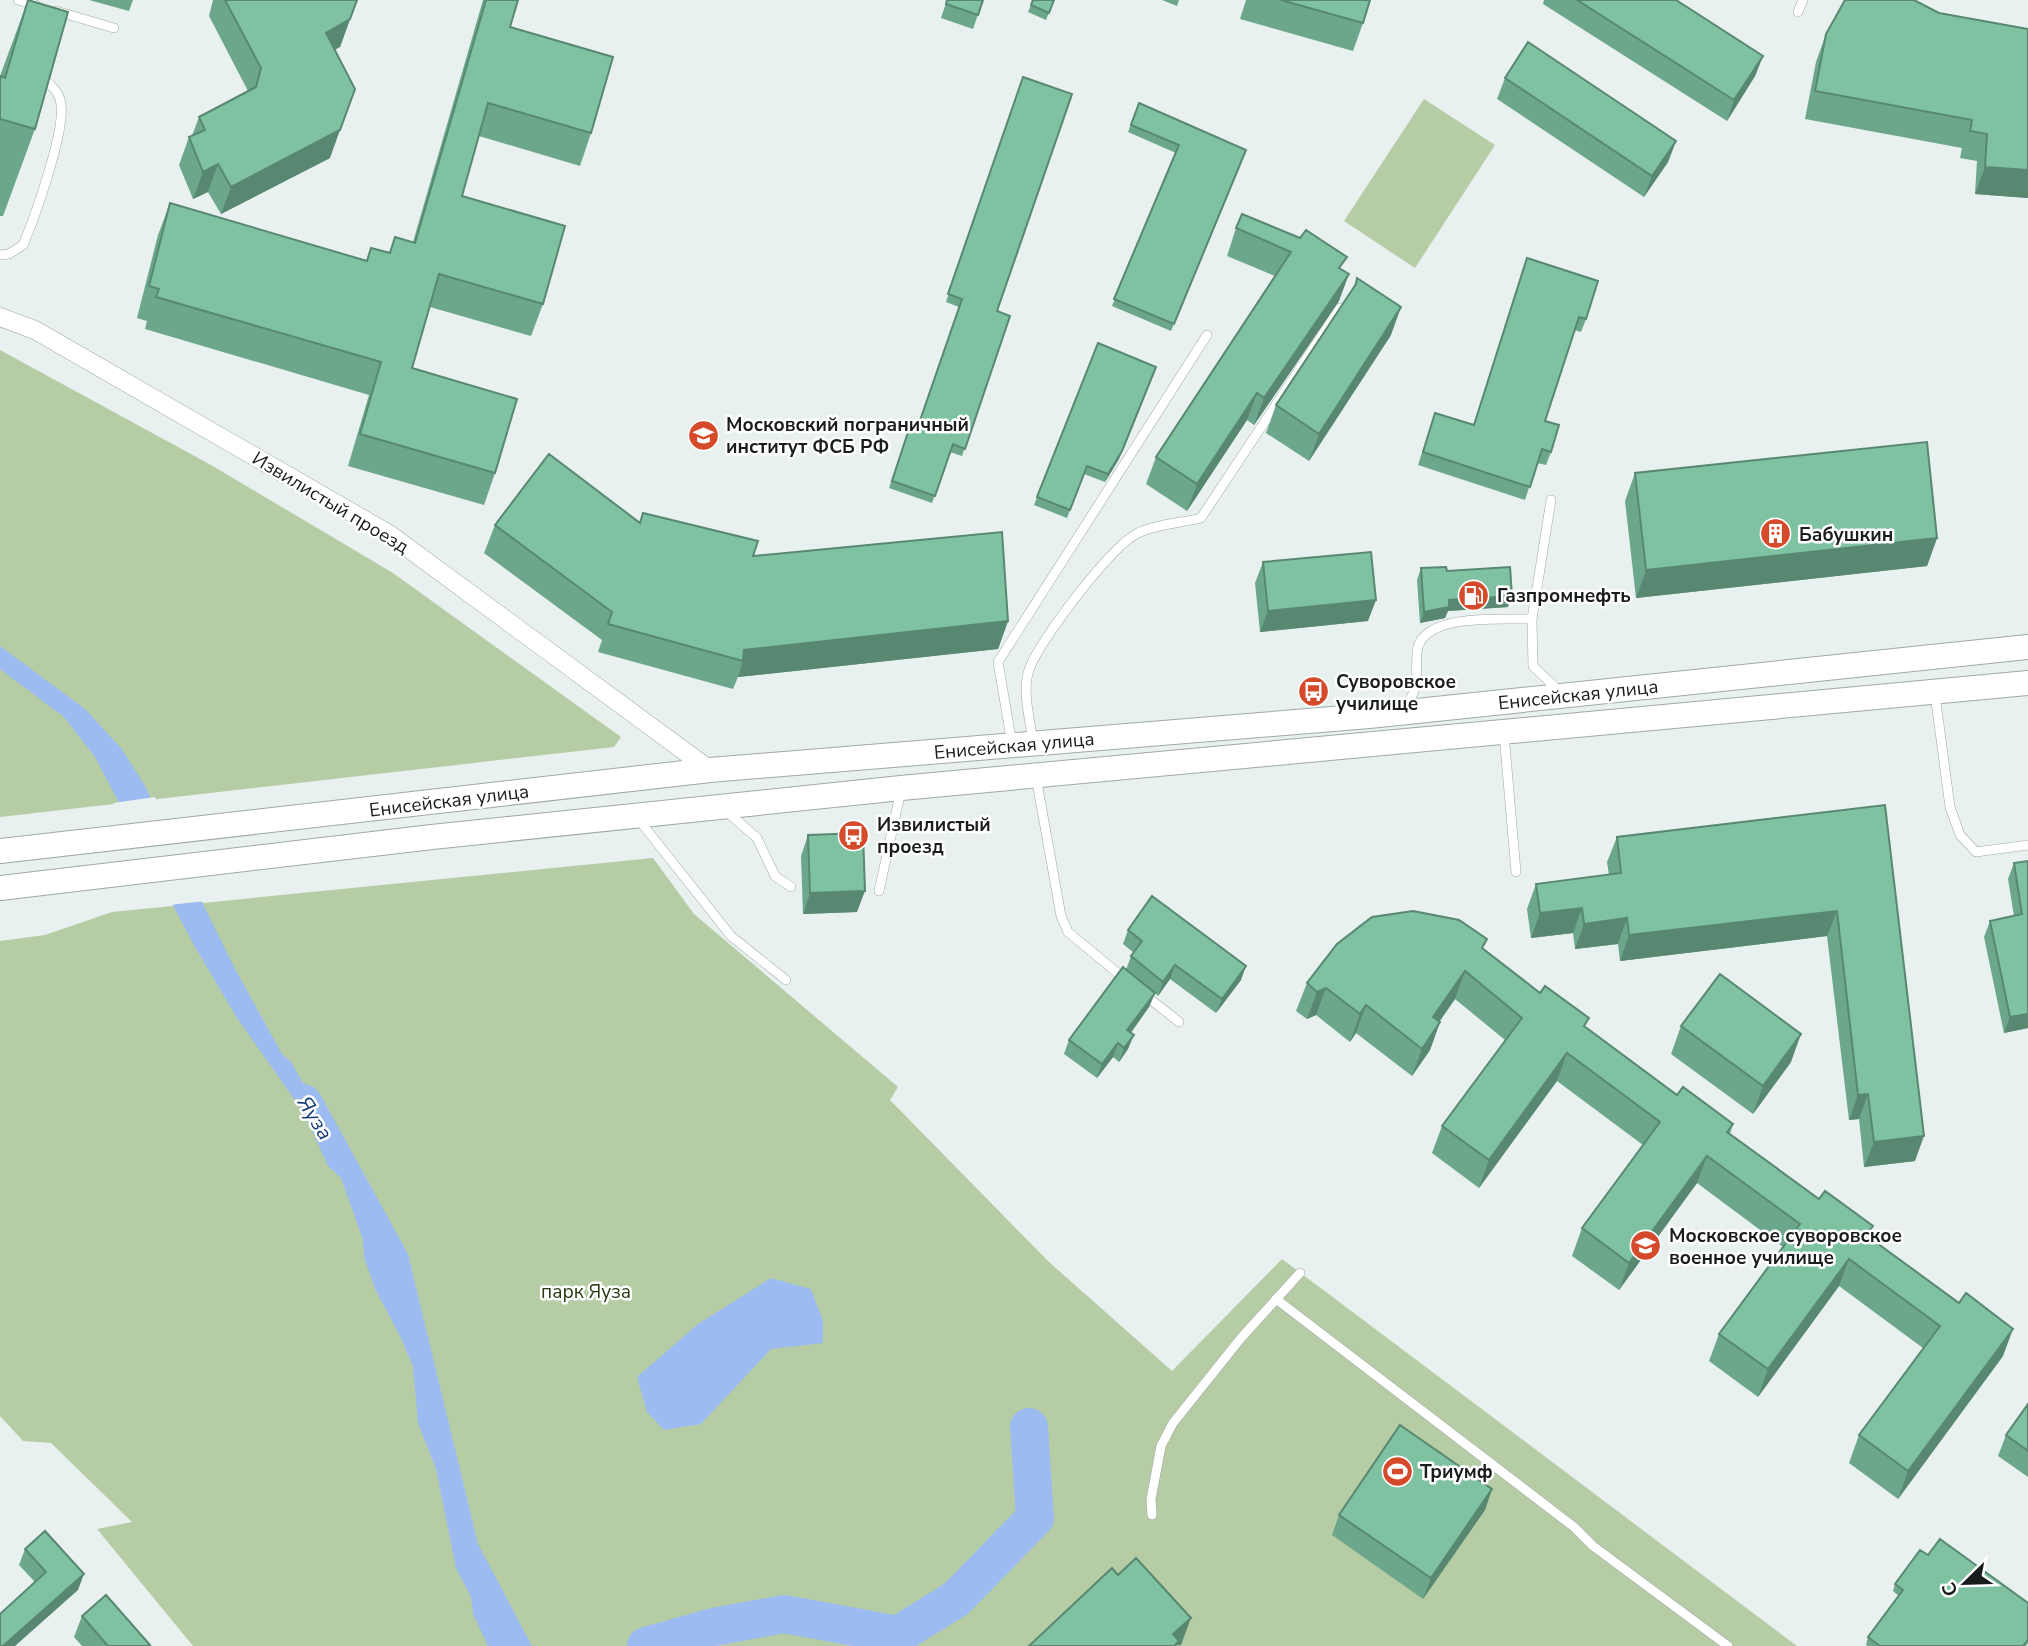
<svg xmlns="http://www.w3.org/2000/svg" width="2028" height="1646" font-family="'Nunito Sans',sans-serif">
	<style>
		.green { fill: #b6cca5 }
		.water { fill: #9cbcf1 }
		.pier { fill: #e8f0f0 }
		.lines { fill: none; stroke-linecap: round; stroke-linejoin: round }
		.river { stroke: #9cbcf1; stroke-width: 38 }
		.lane-casing { stroke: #a0a8a8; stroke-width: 10 }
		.street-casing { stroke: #a0a8a8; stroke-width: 19 }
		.secondary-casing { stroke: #a0a8a8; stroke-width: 26 }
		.lane { stroke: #fff; stroke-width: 9 }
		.street { stroke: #fff; stroke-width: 18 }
		.secondary { stroke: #fff; stroke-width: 24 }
		.wall { fill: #6ca78b }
		.shaded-wall { fill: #588871 }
		.building { fill: #7ec2a2; stroke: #588871; stroke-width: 2 }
		.labels { text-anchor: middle; stroke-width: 5; stroke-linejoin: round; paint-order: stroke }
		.poi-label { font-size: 19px; font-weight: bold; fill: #1a1d1d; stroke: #fff; text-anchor: start }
		.street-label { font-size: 19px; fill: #1a1d1d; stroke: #fff }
		.park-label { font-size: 19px; fill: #263911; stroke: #fff }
		.water-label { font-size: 21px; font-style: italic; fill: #143976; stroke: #fff }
	</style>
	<rect width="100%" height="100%" fill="#e8f0f0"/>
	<path class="green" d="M1424 99 1495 145 1415 268 1344 221Z
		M0 350 211 465 393 573 621 737 614 747 0 817Z
		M653 858 694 914 898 1087 890 1100 1049 1262 1172 1371 1282 1259 1797 1646H193L97 1529 132 1522 51 1443 23 1441 0 1416V941L45 935 112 912Z"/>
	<path class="water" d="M0 646 85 709 121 748 145 786 234 967 282 1054 291 1062 303 1083 314 1087 320 1094 408 1254 478 1544 532 1646H488L473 1614 471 1597 456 1568 436 1469 418 1423 413 1367 401 1338 376 1291 364 1258 363 1240 341 1178 328 1166 304 1113 237 1018 195 947 95 757 64 717 0 669Z
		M771 1278 811 1289 823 1321V1343L771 1349 701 1424 664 1430 647 1412 637 1377 698 1324Z"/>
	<path class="pier" d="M155 797 207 901 168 905 113 803Z"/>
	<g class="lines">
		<path class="river" d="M646 1646 713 1627 784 1614 898 1635 956 1599 1035 1518 1029 1427"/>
		<defs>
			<path id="lane" d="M18 0 36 5
				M56 11 114 28
				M1798 12 1803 0
				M0 255 9 254 23 245C35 217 65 132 61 105 60 91 49 83 39 76
				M1532 619 1551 500
				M1935 694 1950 807 1960 835 1976 852 2028 845
				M1403 709C1422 684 1415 682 1417 653 1419 612 1502 620 1532 619L1533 666 1560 692
				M1504 734 1516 872
				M1033 742C1030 719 1021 689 1030 667 1041 639 1111 546 1138 533 1156 524 1181 523 1201 518L1340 308
				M1012 744 998 662 1207 335
				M1036 777 1061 916 1068 932 1126 980
				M725 810 757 838 775 876 791 887
				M639 820 731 936 786 980
				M879 891 901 790
				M1145 995 1179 1022
				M1276 1299 1574 1527 1593 1546 1728 1646
				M1152 1515 1151 1499 1161 1446 1173 1423 1241 1338 1300 1273"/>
			<path id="street" d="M0 317 35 330 389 534 710 770"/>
			<path id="secondary" d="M0 851 710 770 1369 716 2028 647
				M0 888 432 837 901 788 2028 683"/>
		</defs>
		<use href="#lane" class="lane-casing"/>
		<use href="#street" class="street-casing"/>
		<use href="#secondary" class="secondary-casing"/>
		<use href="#lane" class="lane"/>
		<use href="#street" class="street"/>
		<use href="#secondary" class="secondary"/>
	</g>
	<path class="wall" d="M28 0 35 129 3 216H0V76Z
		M89 0H133L129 11Z
		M213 0H357L340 47 335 49 330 158 221 214 208 192 193 199 179 165 189 137 192 136 199 117 248 91 209 16Z
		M483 0H518L510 27 591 133 580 166 479 136 462 196 543 304 531 336 430 307 412 368 495 473 484 505 348 466 369 395 145 329 147 321 137 318 158 235 170 203 366 261 371 248 389 253 395 237 413 242Z
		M947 0H983L973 29 941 18Z
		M1033 0H1054L1046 20 1028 12Z
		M1162 0H1179L1177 6Z
		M1246 0H1370L1363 23 1353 51 1240 19Z
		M1544 0H1676L1763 56 1755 76 1727 121 1543 4Z
		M1914 0 2028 198 1975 194 1977 161 1960 158 1962 148 1805 119 1816 62 1826 34Z
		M1023 77 997 311 1010 316 962 456 950 452 932 503 889 488 909 429 916 432 959 307 946 302Z
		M1505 78 1676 141 1668 162 1644 197 1497 99Z
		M1139 103 1246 150 1171 331 1112 306 1176 153 1128 132Z
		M1236 228 1342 270 1339 301 1254 425 1247 420 1187 511 1146 484 1156 457 1275 276 1227 256Z
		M1527 258 1586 319 1581 332 1574 330 1545 421 1551 452 1546 465 1537 463 1525 500 1418 465 1435 413 1474 425Z
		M1357 278 1391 335 1309 461 1266 433 1276 405 1353 289Z
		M1098 343 1119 459 1105 482 1084 474 1067 518 1034 505Z
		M1635 473 1937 538 1927 566 1636 598 1625 501Z
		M640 523 753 556 1008 621 998 649 738 677 733 689 598 652 602 640 484 553 495 525Z
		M1263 562 1368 621 1260 632 1255 583Z
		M1421 568 1447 571 1508 607 1448 611 1445 618 1420 623 1417 580Z
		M1885 805 1915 1161 1864 1167 1859 1119 1849 1120 1827 936 1620 961 1618 944 1575 949 1573 933 1531 938 1527 909 1536 884 1609 875 1607 862 1617 837Z
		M808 835 857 912 803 914 801 856Z
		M2028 861V1028L2004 1033 1984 937 1990 921 2014 916 2008 879 2014 863Z
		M1128 930 1241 980 1216 1013 1170 979 1158 996 1155 993 1149 1007 1131 1033 1128 1049 1119 1062 1113 1057 1097 1078 1064 1054 1069 1040 1126 970 1131 956 1134 953 1123 944Z
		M1484 949 1540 993 1677 1095 1733 1124 1730 1134 1819 1199 1873 1226 1869 1237 2003 1356 1898 1499 1849 1463 1859 1435 1923 1348 1839 1286 1758 1397 1709 1361 1719 1334 1783 1247 1697 1183 1619 1290 1572 1256 1582 1228 1643 1145 1557 1081 1479 1188 1432 1153 1442 1126 1505 1040 1455 999 1439 1022H1440L1430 1050 1412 1076 1356 1033 1350 1042 1316 1015 1307 1019 1296 1011 1307 983Z
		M1681 1026 1791 1062 1753 1114 1671 1054Z
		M2028 1404V1477L1998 1456 2006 1435Z
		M1492 1489 1485 1510 1423 1599 1332 1535 1339 1515Z
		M25 1549 78 1590 35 1582 19 1565Z
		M1928 1555 2028 1603V1643L2026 1646H1868L1866 1645 1868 1637 1899 1596 1893 1591 1895 1584Z
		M82 1616 149 1646H82L74 1637Z"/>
	<path class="shaded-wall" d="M350 19 340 47 316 60 326 33Z
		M1763 56 1755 76 1727 121 1734 100Z
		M340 130 330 158 221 214 231 187Z
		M1676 141 1668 162 1644 197 1652 176Z
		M218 164 208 192 193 199 203 172Z
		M1985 167 2028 170V198L1975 194Z
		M1349 274 1339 301 1254 425 1264 398Z
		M1401 307 1391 335 1309 461 1319 434Z
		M1153 375 1119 459 1105 482 1108 474Z
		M1257 393 1247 420 1187 511 1197 484Z
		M1937 538 1927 566 1636 598 1646 570Z
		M1512 596 1508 607 1448 611 1445 618 1420 623 1424 612 1449 600Z
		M1376 600 1368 621 1260 632 1268 611Z
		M1008 621 998 649 738 677 743 661 744 650Z
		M865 891 857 912 803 914 810 893Z
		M1582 908 1573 933 1531 938 1540 913Z
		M1837 911 1827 936 1620 961 1629 935Z
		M1627 918 1618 944 1575 949 1584 924Z
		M1175 965 1170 979 1158 996 1163 982Z
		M1246 966 1241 980 1216 1013 1222 999Z
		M1465 971 1455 999 1423 1045 1433 1017Z
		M1326 988 1316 1015 1307 1019 1317 992Z
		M1155 993 1149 1007 1122 1044 1127 1030Z
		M1366 1005 1356 1033 1350 1042 1360 1014Z
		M2028 1014V1028L2004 1033 2010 1017Z
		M1440 1022 1430 1050 1412 1076 1422 1049Z
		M1801 1034 1791 1062 1753 1114 1763 1086Z
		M1134 1035 1128 1049 1119 1062 1124 1048Z
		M1118 1043 1113 1057 1097 1078 1102 1064Z
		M1567 1053 1557 1081 1479 1188 1489 1160Z
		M1868 1094 1859 1119 1849 1120 1858 1095Z
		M1924 1136 1915 1161 1864 1167 1874 1142Z
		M1707 1156 1697 1183 1619 1290 1629 1263Z
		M1849 1259 1839 1286 1758 1397 1768 1369Z
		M2013 1329 2003 1356 1898 1499 1908 1471Z
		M1492 1489 1485 1510 1423 1599 1431 1578Z
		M84 1574 78 1590 15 1646H3Z
		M1191 1618 1181 1645 1169 1646 1173 1634Z"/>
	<path class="building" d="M28 0 68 12 35 129 0 119V76L5 78Z
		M225 0H357L350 19 326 33 355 89 340 130 231 187 218 164 203 172 189 137 205 130 199 117 256 87 261 68Z
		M486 0H518L510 27 613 57 591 133 488 103 462 196 565 226 543 304 439 274 412 368 517 399 495 473 360 434 381 362 156 297 159 289 149 286 170 203 367 261 371 248 390 253 395 237 415 243Z
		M947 0H983L978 15 946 4Z
		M1033 0H1054L1049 13 1031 5Z
		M1281 0H1370L1363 23Z
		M1577 0H1676L1763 56 1734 100Z
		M1845 0H1914L1939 13 2028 29V170L1985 167 1987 134 1970 131 1972 120 1815 91 1826 34Z
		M1528 42 1676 141 1652 176 1505 78Z
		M1023 77 1072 94 997 311 1010 316 965 449 953 444 935 496 892 481 909 429 916 432 962 299 948 294Z
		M1139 103 1246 150 1174 324 1114 299 1179 145 1131 125Z
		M1242 214 1300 238 1306 230 1347 257 1339 268 1349 274 1264 398 1257 393 1197 484 1156 457 1291 252 1236 228Z
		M1527 258 1598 281 1586 319 1579 317 1545 421 1559 425 1551 452 1542 449 1530 487 1423 452 1435 413 1474 425Z
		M1357 278 1401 307 1319 434 1276 405 1356 284Z
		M1098 343 1156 367 1122 451 1108 474 1087 466 1070 510 1037 497Z
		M1927 442 1937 538 1646 570 1635 473Z
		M549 454 640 523 643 513 758 541 753 556 1002 532 1008 621 744 650 743 661 608 624 612 612 495 525Z
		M1371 552 1376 600 1268 611 1263 562Z
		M1446 567 1447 571 1510 567 1512 596 1449 600V607L1424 612 1421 568Z
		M1885 805 1924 1136 1874 1142 1868 1094 1858 1095 1837 911 1629 935 1627 918 1584 924 1582 908 1540 913 1536 884 1621 873 1617 837Z
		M863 833 865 891 810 893 808 835Z
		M2028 861V1014L2010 1017 1990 921 2022 914 2014 863Z
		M1152 896 1246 966 1222 999 1175 965 1163 982 1131 956 1142 941 1128 930Z
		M1413 911 1459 920 1487 939 1482 948 1540 993 1545 986 1589 1018 1584 1026 1677 1095 1683 1087 1733 1124 1727 1132 1819 1199 1825 1191 1873 1226 1866 1235 1959 1303 1966 1293 2013 1329 1908 1471 1859 1435 1940 1326 1849 1259 1768 1369 1719 1334 1800 1224 1707 1156 1629 1263 1582 1228 1660 1122 1567 1053 1489 1160 1442 1126 1522 1018 1465 971 1433 1017 1440 1022 1422 1049 1366 1005 1360 1014 1326 988 1317 992 1307 983 1337 944 1372 917Z
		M1123 967 1155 993 1127 1030 1134 1035 1124 1048 1118 1043 1102 1064 1069 1040Z
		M1720 974 1801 1034 1763 1086 1681 1026Z
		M2028 1404V1451L2006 1435Z
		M1400 1425 1492 1489 1431 1578 1339 1515Z
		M45 1531 84 1574 3 1646H0V1614L46 1572 25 1549Z
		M1940 1539 2028 1603V1640L2023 1646H1880L1868 1637 1903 1590 1895 1584 1920 1550 1928 1555Z
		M1136 1558 1191 1618 1173 1634 1179 1641 1174 1646H1029L1112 1568 1118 1575Z
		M106 1595 150 1645 148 1646H108L82 1616Z"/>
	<defs>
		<symbol id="university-disc" viewBox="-11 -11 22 22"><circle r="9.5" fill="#d44a2a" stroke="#fff"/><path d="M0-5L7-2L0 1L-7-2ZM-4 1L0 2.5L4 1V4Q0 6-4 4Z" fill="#fff"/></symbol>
		<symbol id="building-disc" viewBox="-11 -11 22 22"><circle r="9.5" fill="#d44a2a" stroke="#fff"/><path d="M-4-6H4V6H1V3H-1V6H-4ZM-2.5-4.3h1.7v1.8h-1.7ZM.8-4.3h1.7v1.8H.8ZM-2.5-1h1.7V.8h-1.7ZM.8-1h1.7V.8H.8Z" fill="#fff"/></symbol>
		<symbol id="fuel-disc" viewBox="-11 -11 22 22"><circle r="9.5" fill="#d44a2a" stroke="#fff"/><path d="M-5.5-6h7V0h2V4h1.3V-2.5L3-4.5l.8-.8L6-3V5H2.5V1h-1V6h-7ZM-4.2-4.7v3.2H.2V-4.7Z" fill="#fff"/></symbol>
		<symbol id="bus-disc" viewBox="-11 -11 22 22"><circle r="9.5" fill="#d44a2a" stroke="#fff"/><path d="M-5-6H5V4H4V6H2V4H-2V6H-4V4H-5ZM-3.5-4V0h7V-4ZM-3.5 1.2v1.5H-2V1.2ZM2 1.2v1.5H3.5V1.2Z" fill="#fff"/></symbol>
		<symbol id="stadium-disc" viewBox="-11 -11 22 22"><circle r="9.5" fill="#d44a2a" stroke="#fff"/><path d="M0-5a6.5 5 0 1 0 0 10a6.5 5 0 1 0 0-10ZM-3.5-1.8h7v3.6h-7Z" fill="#fff"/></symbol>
	</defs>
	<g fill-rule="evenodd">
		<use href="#university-disc" x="686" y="418" width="35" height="35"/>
		<use href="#building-disc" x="1758" y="516" width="35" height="35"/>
		<use href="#fuel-disc" x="1456" y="578" width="35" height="35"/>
		<use href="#bus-disc" x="1296" y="674" width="35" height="35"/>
		<use href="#bus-disc" x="836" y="818" width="35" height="35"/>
		<use href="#university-disc" x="1628" y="1228" width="35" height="35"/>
		<use href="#stadium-disc" x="1380" y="1454" width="35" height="35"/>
	</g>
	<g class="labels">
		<g class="poi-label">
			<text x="726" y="431">Московский пограничный<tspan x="726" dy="22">институт ФСБ РФ</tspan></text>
			<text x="1799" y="541">Бабушкин</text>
			<text x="1497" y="602">Газпромнефть</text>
			<text x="1336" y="688">Суворовское<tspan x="1336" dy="22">училище</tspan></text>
			<text x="877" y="831">Извилистый<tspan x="877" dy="22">проезд</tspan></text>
			<text x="1669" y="1242">Московское суворовское<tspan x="1669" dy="22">военное училище</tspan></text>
			<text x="1420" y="1478">Триумф</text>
		</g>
		<g class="street-label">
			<text transform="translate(331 502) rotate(31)" y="7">Извилистый проезд</text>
			<text transform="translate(1578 694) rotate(-6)" y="7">Енисейская улица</text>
			<text transform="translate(1014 745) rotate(-5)" y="7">Енисейская улица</text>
			<text transform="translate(449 800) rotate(-7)" y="7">Енисейская улица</text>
		</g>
		<g class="park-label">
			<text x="586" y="1298">парк Яуза</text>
		</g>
		<g class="water-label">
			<text transform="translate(315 1118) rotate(58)" y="7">Яуза</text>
		</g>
	</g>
	<g transform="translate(1965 1583) rotate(247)" stroke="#ffffff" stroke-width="5" paint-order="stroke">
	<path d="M0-5L12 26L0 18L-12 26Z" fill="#1a1d1d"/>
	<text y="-10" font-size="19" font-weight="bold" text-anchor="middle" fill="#1a1d1d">С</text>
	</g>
</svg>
